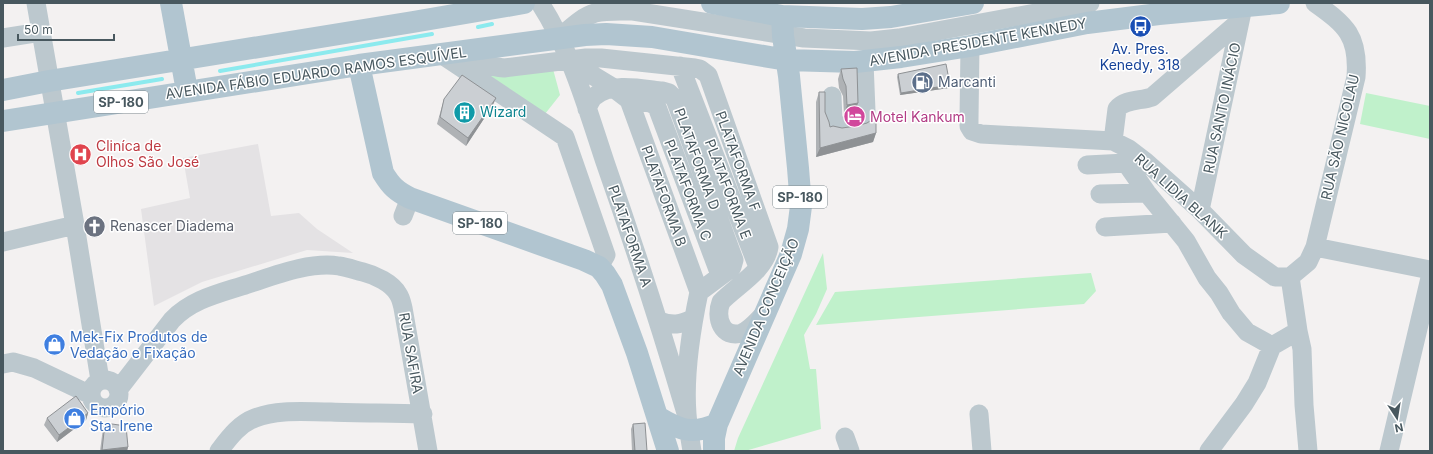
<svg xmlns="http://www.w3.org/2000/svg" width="1433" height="454" font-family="Inter,sans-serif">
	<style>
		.education { fill: #e4e2e4 }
		.green { fill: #c0f1cb }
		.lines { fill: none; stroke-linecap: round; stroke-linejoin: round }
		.stream { stroke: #8ceaee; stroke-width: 4 }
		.minor { stroke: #bcc8ce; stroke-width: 19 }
		.major { stroke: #b1c5d0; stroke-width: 22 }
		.wall { fill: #afb2b5 }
		.shaded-wall { fill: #8e9194 }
		.building { fill: #cbcfd3; stroke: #8e9194 }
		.labels { text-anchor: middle; stroke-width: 3; stroke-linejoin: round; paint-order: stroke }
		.shield { fill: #fff; stroke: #7f8a8f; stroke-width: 1 }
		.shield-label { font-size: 13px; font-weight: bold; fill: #48585f }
		.street-label { font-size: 14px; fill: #48585f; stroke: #fff }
		.transit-label { font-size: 14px; fill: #164399; stroke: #fff }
		.service-label { font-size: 14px; fill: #4e5e75; stroke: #fff; text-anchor: start }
		.culture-label { font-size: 14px; fill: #0d838f; stroke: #fff; text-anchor: start }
		.hotel-label { font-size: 14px; fill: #b23c85; stroke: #fff; text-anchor: start }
		.health-label { font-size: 14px; fill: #be3a42; stroke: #fff; text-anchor: start }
		.worship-label { font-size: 14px; fill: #5b616d; stroke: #fff; text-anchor: start }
		.shop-label { font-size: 14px; fill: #366cbe; stroke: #fff; text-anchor: start }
	</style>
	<rect width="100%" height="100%" fill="#f3f1f1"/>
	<path class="education" d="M258 144 271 216 299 213 317 229 353 253 307 250 202 282 154 306 141 209 190 198 183 158Z"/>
	<path class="green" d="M553 69 560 95 545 114 490 76Z
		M1366 93 1430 106V139L1360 124Z
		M823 253 827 289 816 314 804 335 810 369H816L821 429 745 451H734L738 438Z
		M1091 273 1096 291 1084 304 816 325 835 292Z"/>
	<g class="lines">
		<path class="stream" d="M478 27 492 24
			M220 71 432 34
			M78 93 162 79"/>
		<path class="minor" d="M36 3 75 225 99 374 104 380
			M540 3C571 51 587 108 605 162 634 245 661 328 686 413
			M3 38 41 32
			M559 38C570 29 581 17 595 13 607 10 621 11 633 11L804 38 871 41 899 38 1090 3
			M970 46 969 118V126L972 131 981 134 1113 141 1129 149 1146 162 1200 210 1244 255 1275 277H1290
			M458 51C473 58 487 67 504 68L586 58H601L695 68 700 69 708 75 769 247C765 271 736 286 721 302 715 318 722 339 742 333 751 329 757 321 764 314
			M441 54 565 137 606 255 599 267
			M569 61 612 87 629 100 651 103 657 107 720 275
			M680 66 758 267
			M832 96 833 121 835 126C844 127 858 124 865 119L866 111 864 62
			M629 100 699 292
			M587 109C589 104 591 99 595 96 611 82 643 89 662 91L669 93 675 99 734 260 732 267 730 269 699 292
			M1113 141 1117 109C1125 99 1141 101 1152 97L1240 21
			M1087 165 1126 163 1147 193 1186 241 1207 278 1219 293 1231 313 1247 332 1272 346
			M1100 194 1147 193
			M1200 210 1243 7
			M403 216 410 198
			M1105 227 1172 223
			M3 242 75 225
			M1315 247 1430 270
			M1290 277 1308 262 1315 247 1356 77C1359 36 1346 25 1315 3
			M1290 277 1298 331 1302 349 1304 405 1308 451
			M659 321C673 326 680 325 694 318
			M3 364 13 362 34 368 91 395
			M91 394a14 14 0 1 1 28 0a14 14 0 1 1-28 0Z
			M118 390 172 320C191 300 217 294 242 286 271 277 309 261 339 266 347 267 355 270 363 272 375 275 392 283 398 294 401 298 402 304 403 308L428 451
			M979 414 982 451
			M845 437 850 451
			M219 451C229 438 239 424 255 418 278 409 306 412 331 412 361 413 392 413 423 414
			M692 451C690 439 688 427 687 414 684 376 691 330 699 292
			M1209 451 1244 404 1257 383 1272 346 1298 331
			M1389 451 1430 278"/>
		<path class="major" d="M171 3 187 91
			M712 3 782 16 862 19 891 17 973 3
			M359 65 383 173C391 186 396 191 410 198L584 260 599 267 605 274 612 285 637 353 668 451
			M3 90 49 81 413 22 524 3
			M3 121 359 65 585 35 606 34 652 37 787 60 855 62 901 57 970 46 1087 23 1159 14 1279 3
			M658 417C679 430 693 435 717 424
			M714 451V438L717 424 791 254 798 229 801 206 798 168 789 76 783 36 782 16"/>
	</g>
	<path class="wall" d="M841 69 858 103 855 112 844 115 843 96 839 88 838 79Z
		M898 74 950 85 949 88 900 95 897 77Z
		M819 92 830 127 876 133 873 142 816 157V102Z
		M444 99 493 105 466 146 437 124Z
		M88 413 86 420 57 442 44 425 47 418Z
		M105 423 128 447 127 451H100L103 428Z
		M633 424 647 451H632L631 429Z"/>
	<path class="shaded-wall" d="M950 85 949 88 900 95 901 93Z
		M496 98 493 105 466 146 468 138Z
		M858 103 855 112 844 115 847 105Z
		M876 133 873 142 816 157 820 148Z
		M88 413 86 420 57 442 59 435Z
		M128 447 127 451H101L102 450Z"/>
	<path class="building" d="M946 64 950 85 901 93 898 74Z
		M857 68 858 103 847 105 846 86 843 79 841 69Z
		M462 75 496 98 468 138 440 117 444 99Z
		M819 92H825V112L829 122 830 127 833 126 842 128 856 126 867 123 876 117V133L820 148Z
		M76 396 88 413 59 435 47 418Z
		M105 423 126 426 128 447 102 450Z
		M645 423 647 451H635L633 424Z"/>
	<defs>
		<symbol id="bus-disc" viewBox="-11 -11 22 22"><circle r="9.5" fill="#1a4fb4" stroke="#fff"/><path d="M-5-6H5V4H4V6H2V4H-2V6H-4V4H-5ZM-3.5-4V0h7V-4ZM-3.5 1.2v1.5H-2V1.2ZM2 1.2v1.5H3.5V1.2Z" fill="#fff"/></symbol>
		<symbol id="fuel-disc" viewBox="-11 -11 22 22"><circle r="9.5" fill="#5c6f8a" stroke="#fff"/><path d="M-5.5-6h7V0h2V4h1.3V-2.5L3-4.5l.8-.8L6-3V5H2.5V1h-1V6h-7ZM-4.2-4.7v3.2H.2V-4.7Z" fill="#fff"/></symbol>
		<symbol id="building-disc" viewBox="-11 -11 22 22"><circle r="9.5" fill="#0f9aa8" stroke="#fff"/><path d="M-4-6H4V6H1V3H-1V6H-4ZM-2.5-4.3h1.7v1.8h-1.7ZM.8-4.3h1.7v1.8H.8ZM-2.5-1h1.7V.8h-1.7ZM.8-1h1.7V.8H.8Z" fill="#fff"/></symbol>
		<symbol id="hotel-disc" viewBox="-11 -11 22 22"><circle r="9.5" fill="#d1479c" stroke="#fff"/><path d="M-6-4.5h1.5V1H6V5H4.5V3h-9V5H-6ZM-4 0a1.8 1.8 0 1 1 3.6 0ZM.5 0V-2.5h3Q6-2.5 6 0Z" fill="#fff"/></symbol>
		<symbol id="hospital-disc" viewBox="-11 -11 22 22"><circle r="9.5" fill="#e0444e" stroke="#fff"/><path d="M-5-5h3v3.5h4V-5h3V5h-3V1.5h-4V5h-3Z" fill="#fff"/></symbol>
		<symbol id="church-disc" viewBox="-11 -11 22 22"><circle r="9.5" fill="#6b7280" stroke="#fff"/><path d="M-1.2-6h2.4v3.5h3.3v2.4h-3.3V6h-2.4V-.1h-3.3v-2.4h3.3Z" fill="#fff"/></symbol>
		<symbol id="shop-disc" viewBox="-11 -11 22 22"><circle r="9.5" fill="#3f7fe0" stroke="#fff"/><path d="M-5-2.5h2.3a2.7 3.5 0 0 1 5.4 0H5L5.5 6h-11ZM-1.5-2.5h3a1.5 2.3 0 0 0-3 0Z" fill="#fff"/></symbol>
	</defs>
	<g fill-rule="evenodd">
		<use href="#bus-disc" x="1128" y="14" width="25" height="25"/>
		<use href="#fuel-disc" x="910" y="70" width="25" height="25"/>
		<use href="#building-disc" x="452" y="100" width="25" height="25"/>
		<use href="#hotel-disc" x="842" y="104" width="25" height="25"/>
		<use href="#hospital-disc" x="68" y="142" width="25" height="25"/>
		<use href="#church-disc" x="82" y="214" width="25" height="25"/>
		<use href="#shop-disc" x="42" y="332" width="25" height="25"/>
		<use href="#shop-disc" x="62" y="406" width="25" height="25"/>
	</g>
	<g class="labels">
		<g class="shield">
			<rect x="94" y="91" width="54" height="22" rx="3"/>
			<rect x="773" y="186" width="54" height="22" rx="3"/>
			<rect x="453" y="212" width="54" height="22" rx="3"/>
		</g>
		<g class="shield-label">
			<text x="121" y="107">SP-180</text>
			<text x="800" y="202">SP-180</text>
			<text x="480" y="228">SP-180</text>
		</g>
		<g class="street-label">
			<text transform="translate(978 42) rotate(-10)" y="5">AVENIDA PRESIDENTE KENNEDY</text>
			<text transform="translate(316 73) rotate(-8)" y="5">AVENIDA FÁBIO EDUARDO RAMOS ESQUÍVEL</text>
			<text transform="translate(1222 108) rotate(-78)" y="5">RUA SANTO INÁCIO</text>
			<text transform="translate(1340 137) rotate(-77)" y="5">RUA SÃO NICOLAU</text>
			<text transform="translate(697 159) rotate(70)" y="5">PLATAFORMA D</text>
			<text transform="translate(738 161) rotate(70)" y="5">PLATAFORMA F</text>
			<text transform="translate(728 189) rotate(69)" y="5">PLATAFORMA E</text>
			<text transform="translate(688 190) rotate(69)" y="5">PLATAFORMA C</text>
			<text transform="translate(664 196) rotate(70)" y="5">PLATAFORMA B</text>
			<text transform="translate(1181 196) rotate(42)" y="5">RUA LIDIA BLANK</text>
			<text transform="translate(630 236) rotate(71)" y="5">PLATAFORMA A</text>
			<text transform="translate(766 307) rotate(-67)" y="5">AVENIDA CONCEIÇÃO</text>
			<text transform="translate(411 353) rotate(80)" y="5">RUA SAFIRA</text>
		</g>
		<g class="transit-label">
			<text x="1140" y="54">Av. Pres.<tspan x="1140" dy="16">Kenedy, 318</tspan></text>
		</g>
		<g class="service-label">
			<text x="938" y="87">Marcanti</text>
		</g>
		<g class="culture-label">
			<text x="480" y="117">Wizard</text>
		</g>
		<g class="hotel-label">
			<text x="870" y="122">Motel Kankum</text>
		</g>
		<g class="health-label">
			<text x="96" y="151">Cliníca de<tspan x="96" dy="16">Olhos São José</tspan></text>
		</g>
		<g class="worship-label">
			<text x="110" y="231">Renascer Diadema</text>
		</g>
		<g class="shop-label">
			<text x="70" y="342">Mek-Fix Produtos de<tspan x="70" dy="16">Vedação e Fixação</tspan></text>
			<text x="90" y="415">Empório<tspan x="90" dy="16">Sta. Irene</tspan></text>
		</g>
	</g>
	<rect width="1433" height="454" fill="none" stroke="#48585f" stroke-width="8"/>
	<g transform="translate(1397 418) rotate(168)" stroke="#ffffff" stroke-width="3" paint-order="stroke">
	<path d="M0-3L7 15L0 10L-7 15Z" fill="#48585f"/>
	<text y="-6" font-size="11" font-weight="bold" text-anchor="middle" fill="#48585f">N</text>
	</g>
	<path d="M18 34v6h96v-6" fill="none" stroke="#48585f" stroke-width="2"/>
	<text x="24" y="34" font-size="12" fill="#48585f" stroke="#ffffff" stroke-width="3" paint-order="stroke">50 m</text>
</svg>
